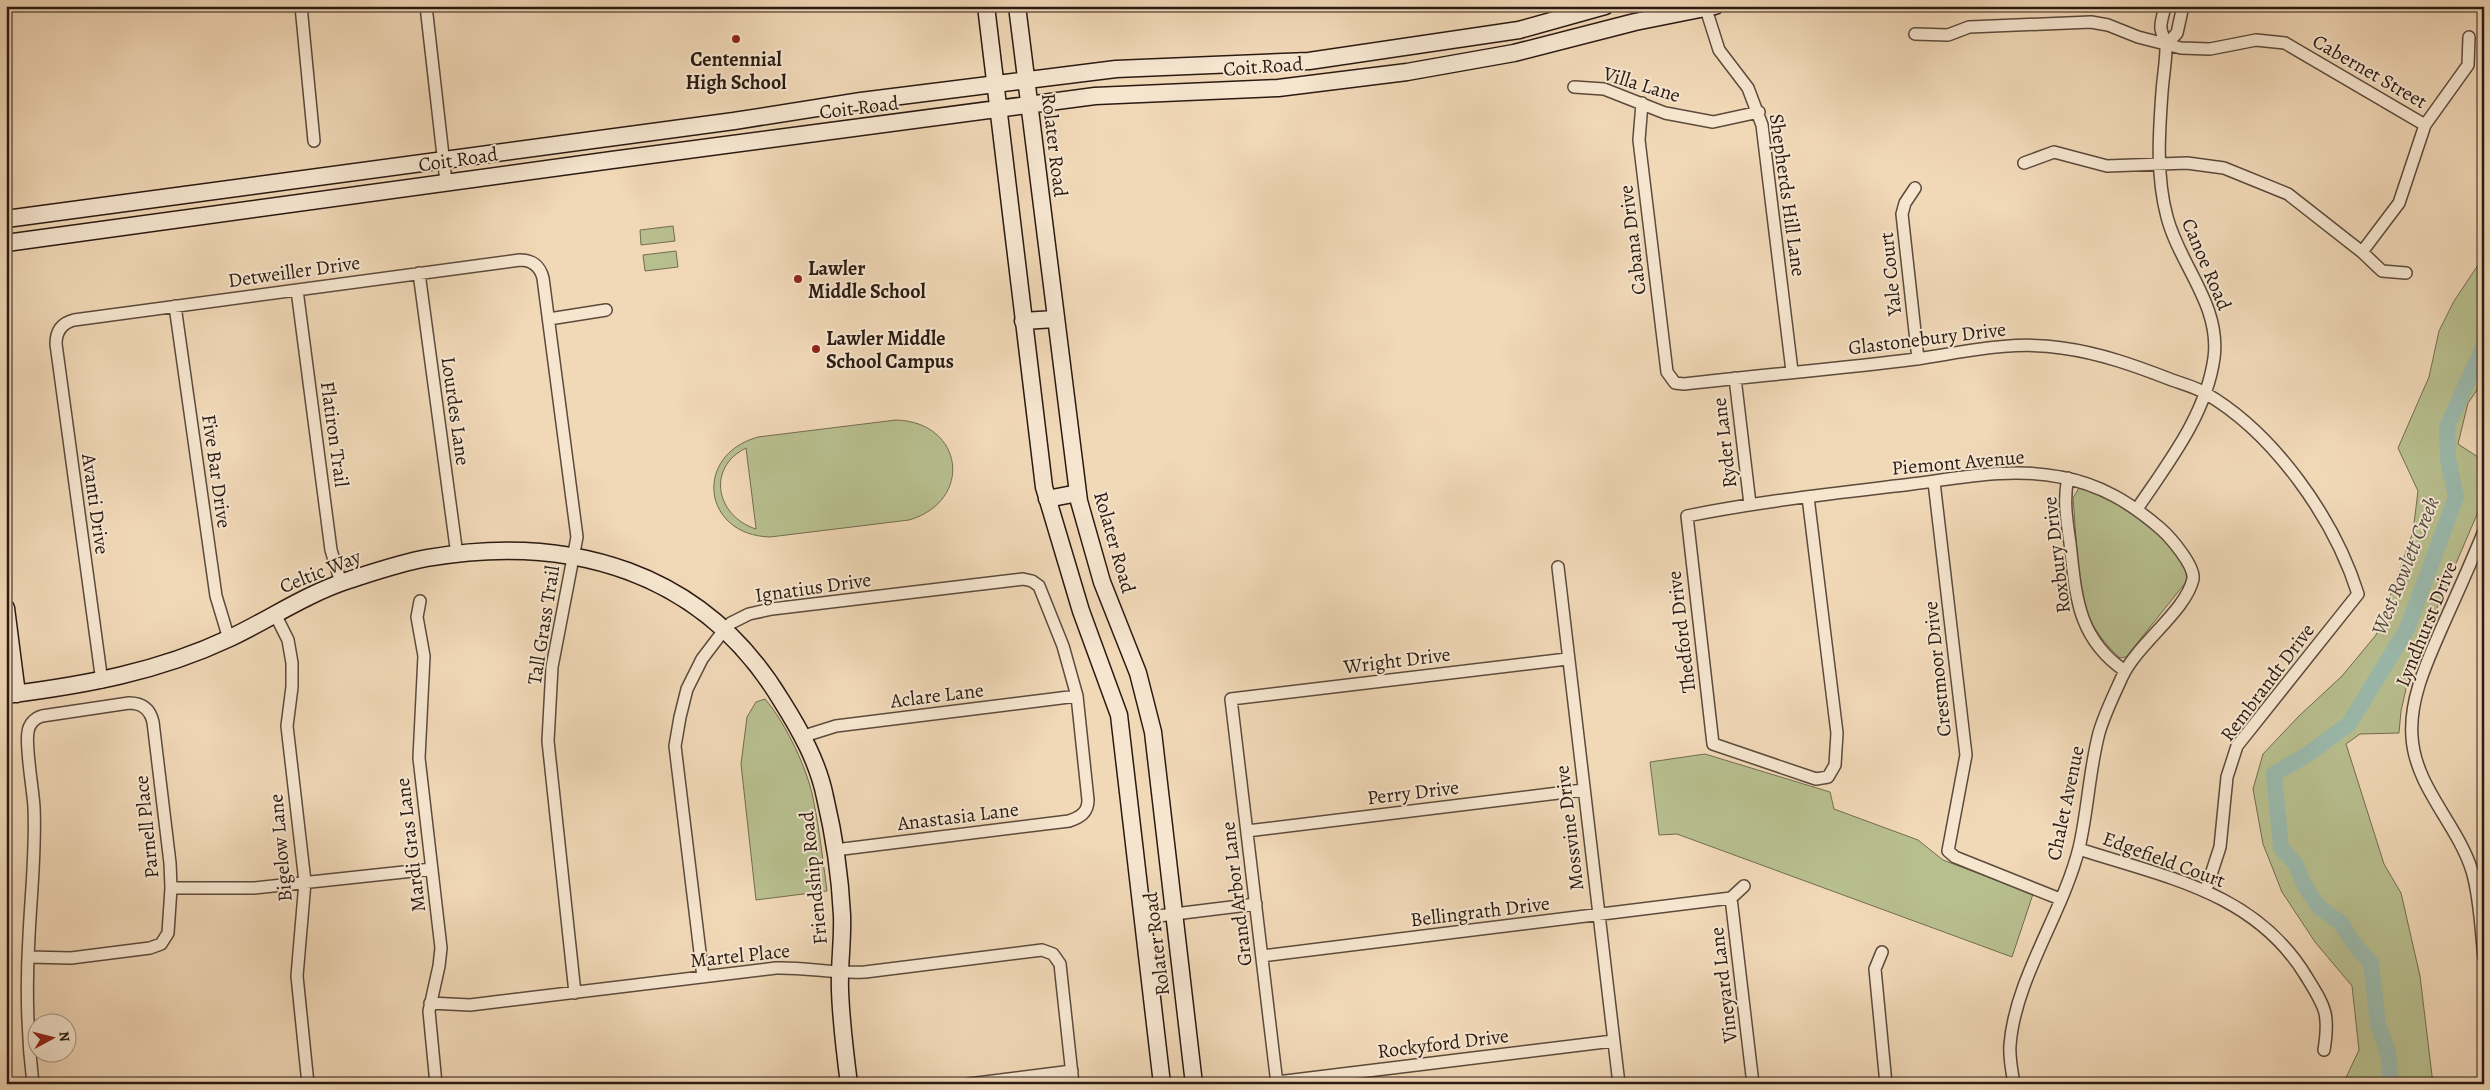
<svg xmlns="http://www.w3.org/2000/svg" width="2490" height="1090" font-family="Alegreya,serif">
	<style>
		.green { fill: #b8bf8f; stroke: #726c50; fill-rule: evenodd }
		.lines { fill: none; stroke-linecap: round; stroke-linejoin: round }
		.river { stroke: #9bbaad; stroke-width: 16 }
		.street-casing { stroke: #5c4a3b; stroke-width: 14 }
		.secondary-casing { stroke: #2b1a12; stroke-width: 19 }
		.street { stroke: #f6e6d0; stroke-width: 11 }
		.secondary { stroke: #f6e6d0; stroke-width: 16 }
		.poi-dot { fill: #8f2418; stroke: #f6e6d0; stroke-width: 2 }
		.labels { text-anchor: middle; stroke-width: 4; stroke-linejoin: round; paint-order: stroke }
		.poi-label { font-size: 20px; font-weight: bold; fill: #2b1a12; stroke: #f6e6d0; text-anchor: start }
		.street-label { font-size: 20px; fill: #2b1a12; stroke: #f6e6d0 }
		.water-label { font-size: 21px; font-style: italic; fill: #4d4a40; stroke: #f6e6d0 }
	</style>
	<rect width="100%" height="100%" fill="#f1d8b7"/>
	<filter id="stains"><feTurbulence type="fractalNoise" baseFrequency=".004" numOctaves="4"/><feColorMatrix values="0 0 0 0 .2 0 0 0 0 .09 0 0 0 0 .02 0 0 0 .5 -.17"/></filter>
	<radialGradient id="worn" r=".72"><stop offset=".6" stop-color="#630" stop-opacity="0"/><stop offset="1" stop-color="#630" stop-opacity=".3"/></radialGradient>
	<path class="green" d="M673 226 675 241 641 245 640 230Z
		M676 251 678 267 645 271 643 255Z
		M2484 256V380L2468 403 2458 444 2484 461V498L2410 671 2401 711 2399 733 2360 734 2346 744 2384 864 2401 893 2420 976 2433 1084H2343L2359 1050 2352 986 2315 942 2282 892 2263 844 2253 789 2263 754 2299 716 2342 676 2376 635 2413 532 2418 491 2398 448 2429 377 2439 331 2454 301Z
		M896 420C964 422 974 501 909 520L770 537C702 535 693 455 758 437ZM746 448 756 528V529C716 516 706 468 746 448Z
		M2079 488H2083C2097 494 2113 499 2126 507 2144 518 2193 560 2186 582L2126 657 2120 658C2108 647 2097 634 2090 619 2077 593 2076 528 2073 498Z
		M765 699C786 723 809 772 814 803 820 832 823 862 827 891L756 900 741 764 747 717 756 702Z
		M1705 754 1830 792 1834 809 1918 840 1943 860 2033 894 2012 957 1677 834 1659 835 1650 762Z"/>
	<g class="lines">
		<path class="river" d="M2391 1084 2388 1052 2378 1025 2371 963 2354 944 2341 923 2319 907 2304 885 2295 863 2281 848 2274 774 2308 754 2349 724 2407 629 2456 497 2448 459 2447 427 2484 345"/>
		<defs>
			<path id="street" d="M301 6 314 141
				M426 6 446 182
				M1705 6 1719 50 1748 88 1762 125 1792 371
				M1915 34 1948 35 1969 27 2091 22 2108 25 2138 37 2181 48 2210 49 2256 40 2285 43 2425 125
				M2166 45 2177 33 2183 6
				M1574 87 1604 89 1665 113 1713 122 1759 112
				M1642 103 1639 140 1667 372 1675 383 1684 384C1761 375 1839 369 1916 359 1965 352 2013 340 2062 348 2100 353 2136 366 2172 380 2183 384 2195 387 2205 393 2274 433 2334 518 2358 594L2237 746 2227 777 2220 847 2206 890
				M2024 163 2054 152 2107 166 2187 163 2224 168 2288 194 2362 252 2382 271 2406 273
				M1915 188 1905 203 1902 214 1918 359
				M2362 252 2399 203 2425 125 2468 65 2469 37
				M419 273 457 555
				M297 290 331 550 341 583
				M175 306 216 596 229 639
				M549 319 606 310
				M1735 378 1750 504
				M2068 478C2063 500 2067 522 2070 543 2076 596 2077 638 2125 671
				M1934 482 1966 755 1948 851 1955 857 2060 899
				M1808 497 1837 733 1835 765 1828 777 1816 779 1713 744 1687 516C1762 501 1837 493 1912 484 1960 478 2011 467 2060 477 2100 484 2131 503 2161 529 2171 538 2195 566 2193 579 2186 611 2137 644 2122 677 2114 695 2104 715 2099 733 2089 771 2088 810 2079 848 2063 913 2015 979 2010 1045 2009 1058 2012 1071 2014 1084
				M2137 509C2168 463 2206 415 2214 358 2221 305 2180 266 2167 217 2156 176 2159 133 2162 92 2163 77 2166 62 2166 47 2166 41 2162 35 2161 29 2160 22 2164 13 2165 6
				M2484 531C2471 563 2457 594 2443 625 2428 660 2409 698 2412 737 2415 787 2458 825 2472 871 2480 897 2481 931 2484 958
				M1558 567 1619 1084
				M420 601 417 617 424 656 419 758 441 948 439 966 429 1011 436 1084
				M275 614 288 640 292 663V687L287 726 305 882 297 976 308 1084
				M102 682 56 344C56 331 62 323 74 320L520 260C532 260 540 266 543 278L577 537 552 667 548 741 575 993
				M804 736 836 726 1077 696
				M1247 831 1583 790
				M2079 849C2165 877 2255 892 2306 976 2325 1007 2330 1013 2324 1050
				M171 888H254L432 869
				M1731 898 1753 1084
				M1731 898 1744 886
				M1142 918 1256 904
				M1882 952 1875 969 1886 1084
				M1262 956 1731 898
				M28 957 71 958 150 948 161 944 168 933 171 888 170 863 153 722C150 709 142 703 129 703L42 716C35 718 29 724 28 732 25 746 33 789 34 807 36 850 31 893 29 936 26 985 27 1035 33 1084
				M703 977 675 746 680 717 687 689 702 659 724 630 731 623 749 614 772 609 1023 579 1032 581 1039 586 1063 646 1077 696 1088 800C1088 812 1081 817 1069 821L835 850
				M430 1003 470 1005 776 968C806 967 835 974 865 972L1042 950 1053 954 1060 964 1073 1084
				M1277 1082 1613 1041
				M969 1084 1072 1071
				M1277 1084 1231 699 1567 659"/>
			<path id="secondary" d="M986 6 1044 487 1081 611 1119 715 1162 1084
				M1017 6 1079 501 1102 582 1138 673 1153 732 1194 1084
				M6 219 734 121 861 101 1116 69 1309 61 1519 30 1605 6
				M6 243 612 160 1095 96 1278 88 1407 72 1514 53 1635 22 1715 6
				M1023 321 1055 319
				M1047 499 1078 493
				M6 608 17 694
				M6 695C85 685 158 672 230 638 270 619 306 594 349 580 374 572 400 563 427 558 570 533 703 571 781 700 800 730 818 762 825 797 834 835 840 875 842 915 843 940 839 965 840 990 841 1021 845 1053 849 1084"/>
		</defs>
		<use href="#street" class="street-casing"/>
		<use href="#secondary" class="secondary-casing"/>
		<use href="#street" class="street"/>
		<use href="#secondary" class="secondary"/>
	</g>
	<g class="poi-dot">
		<circle cx="736" cy="39" r="5"/>
		<circle cx="798" cy="279" r="5"/>
		<circle cx="816" cy="349" r="5"/>
	</g>
	<g class="labels">
		<g class="poi-label">
			<text x="736" y="66" text-anchor="middle">Centennial<tspan x="736" dy="23">High School</tspan></text>
			<text x="808" y="275">Lawler<tspan x="808" dy="23">Middle School</tspan></text>
			<text x="826" y="345">Lawler Middle<tspan x="826" dy="23">School Campus</tspan></text>
		</g>
		<g class="street-label">
			<text transform="translate(1263 66) rotate(-4)" y="7">Coit Road</text>
			<text transform="translate(2370 71) rotate(30)" y="7">Cabernet Street</text>
			<text transform="translate(1642 84) rotate(17)" y="7">Villa Lane</text>
			<text transform="translate(859 107) rotate(-7)" y="7">Coit Road</text>
			<text transform="translate(1055 145) rotate(83)" y="7">Rolater Road</text>
			<text transform="translate(458 159) rotate(-8)" y="7">Coit Road</text>
			<text transform="translate(1788 195) rotate(82)" y="7">Shepherds Hill Lane</text>
			<text transform="translate(1632 240) rotate(-97)" y="7">Cabana Drive</text>
			<text transform="translate(2207 264) rotate(67)" y="7">Canoe Road</text>
			<text transform="translate(294 271) rotate(-8)" y="7">Detweiller Drive</text>
			<text transform="translate(1890 274) rotate(-96)" y="7">Yale Court</text>
			<text transform="translate(1927 338) rotate(-7)" y="7">Glastonebury Drive</text>
			<text transform="translate(456 411) rotate(82)" y="7">Lourdes Lane</text>
			<text transform="translate(335 434) rotate(82)" y="7">Flatiron Trail</text>
			<text transform="translate(1724 443) rotate(-97)" y="7">Ryder Lane</text>
			<text transform="translate(1958 462) rotate(-5)" y="7">Piemont Avenue</text>
			<text transform="translate(217 471) rotate(82)" y="7">Five Bar Drive</text>
			<text transform="translate(96 504) rotate(82)" y="7">Avanti Drive</text>
			<text transform="translate(1115 542) rotate(74)" y="7">Rolater Road</text>
			<text transform="translate(2056 555) rotate(-97)" y="7">Roxbury Drive</text>
			<text transform="translate(320 571) rotate(-22)" y="7">Celtic Way</text>
			<text transform="translate(813 587) rotate(-8)" y="7">Ignatius Drive</text>
			<text transform="translate(2426 624) rotate(-68)" y="7">Lyndhurst Drive</text>
			<text transform="translate(543 625) rotate(-81)" y="7">Tall Grass Trail</text>
			<text transform="translate(1681 632) rotate(-97)" y="7">Thedford Drive</text>
			<text transform="translate(1397 660) rotate(-7)" y="7">Wright Drive</text>
			<text transform="translate(1937 669) rotate(-96)" y="7">Crestmoor Drive</text>
			<text transform="translate(2267 682) rotate(-53)" y="7">Rembrandt Drive</text>
			<text transform="translate(937 695) rotate(-7)" y="7">Aclare Lane</text>
			<text transform="translate(1413 792) rotate(-7)" y="7">Perry Drive</text>
			<text transform="translate(2065 803) rotate(-78)" y="7">Chalet Avenue</text>
			<text transform="translate(958 816) rotate(-7)" y="7">Anastasia Lane</text>
			<text transform="translate(146 827) rotate(-96)" y="7">Parnell Place</text>
			<text transform="translate(1569 828) rotate(-97)" y="7">Mossvine Drive</text>
			<text transform="translate(410 845) rotate(-97)" y="7">Mardi Gras Lane</text>
			<text transform="translate(280 848) rotate(-95)" y="7">Bigelow Lane</text>
			<text transform="translate(2164 859) rotate(20)" y="7">Edgefield Court</text>
			<text transform="translate(813 878) rotate(-96)" y="7">Friendship Road</text>
			<text transform="translate(1236 894) rotate(-97)" y="7">Grand Arbor Lane</text>
			<text transform="translate(1480 911) rotate(-7)" y="7">Bellingrath Drive</text>
			<text transform="translate(1156 944) rotate(-97)" y="7">Rolater Road</text>
			<text transform="translate(740 955) rotate(-6)" y="7">Martel Place</text>
			<text transform="translate(1723 985) rotate(-97)" y="7">Vineyard Lane</text>
			<text transform="translate(1443 1043) rotate(-7)" y="7">Rockyford Drive</text>
		</g>
		<g class="water-label">
			<text transform="translate(2405 566) rotate(-68)" y="7">West Rowlett Creek</text>
		</g>
	</g>
	<rect width="2490" height="1090" fill="none" stroke="#f1d8b7" stroke-width="25"/>
	<rect x="8" y="8" width="2475" height="1075" fill="none" stroke="#2b1a12" stroke-width="2.5"/>
	<rect x="12" y="12" width="2465" height="1065" fill="none" stroke="#2b1a12"/>
	<g transform="translate(52 1038) rotate(83)"><circle r="24" fill="#f6e6d0" stroke="#a59484"/>
	<path d="M0-4L9 19L0 12L-9 19Z" fill="#8f2418"/>
	<text y="-8" font-size="14" font-weight="bold" text-anchor="middle" fill="#2b1a12">N</text>
	</g>
	<rect width="100%" height="100%" filter="url(#stains)"/>
	<rect width="100%" height="100%" fill="url(#worn)"/>
</svg>
